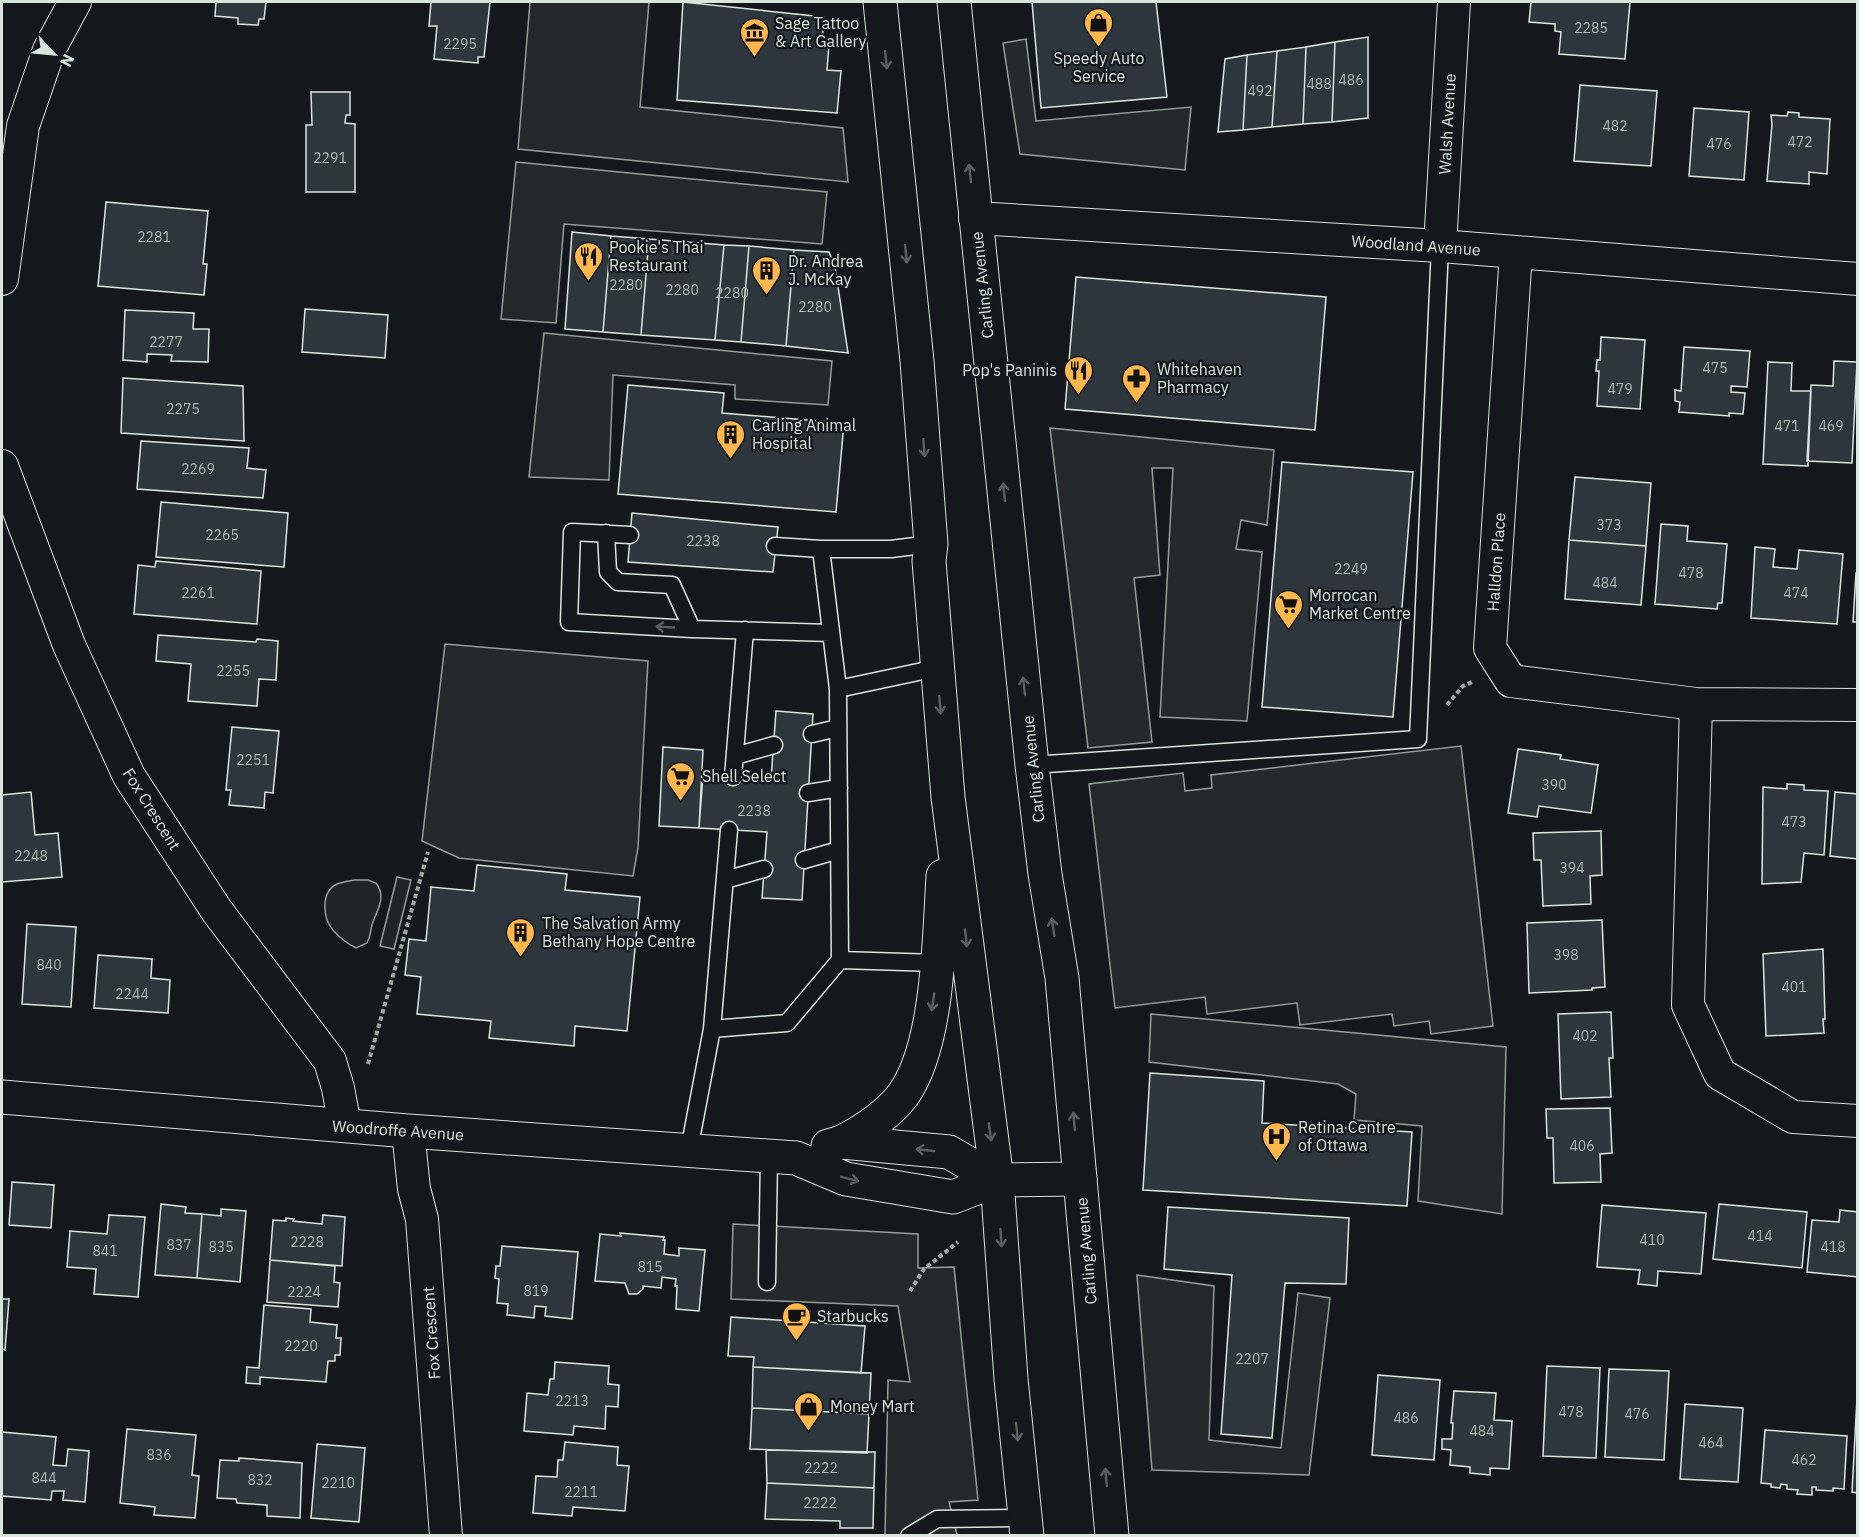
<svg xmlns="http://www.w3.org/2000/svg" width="1859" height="1537" font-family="'IBM Plex Sans',sans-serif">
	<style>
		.green { fill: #202428; stroke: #939e99; stroke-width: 1.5 }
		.parking { fill: #24282b; stroke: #939e99; stroke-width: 1.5 }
		.building { fill: #2c363c; stroke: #d8e6dc; stroke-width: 1.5 }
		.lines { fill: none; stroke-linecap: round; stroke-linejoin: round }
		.service-casing { stroke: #d8e6dc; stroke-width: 19 }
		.minor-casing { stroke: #d8e6dc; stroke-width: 34 }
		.secondary-casing { stroke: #d8e6dc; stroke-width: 35 }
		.primary-casing { stroke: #d8e6dc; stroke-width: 35 }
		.path { stroke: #9da8a2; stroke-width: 4; stroke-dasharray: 4.5 3; stroke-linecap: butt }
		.service { stroke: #14181c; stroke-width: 16 }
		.minor { stroke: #14181c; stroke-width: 32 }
		.secondary { stroke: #14181c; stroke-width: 33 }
		.primary { stroke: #14181c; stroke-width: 33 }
		.oneway { stroke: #59605f }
		.labels { text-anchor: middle; stroke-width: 4.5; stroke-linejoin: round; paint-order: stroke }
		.number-label { font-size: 14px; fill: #adbab4 }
		.poi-label { font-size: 16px; fill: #d8e6dc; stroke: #14181c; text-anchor: start }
		.street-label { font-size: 16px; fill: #d8e6dc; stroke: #14181c }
	</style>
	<rect width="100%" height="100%" fill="#14181c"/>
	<path class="green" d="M397 877 411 880 394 949 380 946Z
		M355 880H368L376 883C387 898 377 909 372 925 370 931 371 936 367 943L356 948C348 944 339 937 333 930 323 919 320 892 337 884 342 882 350 881 355 880Z"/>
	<path class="parking" d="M530 2H649L640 107 843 128 848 182 518 149Z
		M1026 39 1036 121 1191 107 1185 170 1020 154 1003 43Z
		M516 162 827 192 822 244 564 224 556 323 501 319Z
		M544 333 832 361 828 405 735 399V385L613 375 609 480 529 477Z
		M1050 428 1274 450 1267 525 1241 520 1236 549 1262 552 1247 721 1160 717 1173 468H1152L1160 575 1134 578 1152 742 1088 748Z
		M445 644 648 661 638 848 633 876 459 858 422 841Z
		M1461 746 1493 1026 1431 1034 1429 1021 1394 1026 1392 1014 1300 1025 1297 1003 1207 1014 1205 997 1115 1008 1089 784 1183 773 1185 791 1212 788 1211 775Z
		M1151 1014 1506 1047 1502 1214 1418 1201 1422 1126 1354 1120 1356 1094 1338 1084 1149 1062Z
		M733 1224 918 1234V1268L954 1267 978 1500 949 1502 957 1535H885L888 1380 910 1382 898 1306 731 1299Z
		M1137 1275 1214 1286 1209 1440 1281 1448 1298 1293 1330 1298 1309 1475 1152 1470Z"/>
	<path class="building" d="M216 2H266L264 19H259L258 25 238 24V18L215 16Z
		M431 2H490L484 57H478V63L434 59 437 26H429Z
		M683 2 824 17 822 44 829 45 827 70 841 71 837 113 677 100Z
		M1032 2H1156L1167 97 1041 108Z
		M1531 2H1630L1625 59 1559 54 1561 32 1555 31V24L1529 22Z
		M1368 37V118L1332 122 1335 42Z
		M1335 42 1332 122 1303 124 1306 47Z
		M1306 47 1303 124 1272 127 1277 51Z
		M1277 51 1272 127 1243 130 1247 55Z
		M1247 55 1243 130 1218 132 1225 59Z
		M1580 85 1657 91 1651 166 1574 161Z
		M311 92H350V115H346L345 123 355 124V192H306V125H312Z
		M1694 108 1749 112 1744 180 1689 176Z
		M1788 112 1799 113V117L1830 119 1827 174 1809 172V184L1767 181 1772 124 1771 115 1787 116Z
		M106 202 208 211 203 264H207L204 295 98 286Z
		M572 232 611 236 603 332 565 329Z
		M611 236 649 239 641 335 603 332Z
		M649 239 724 245 715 340 641 335Z
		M724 245 749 246 741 342 715 340Z
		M749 246 794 250 786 346 741 342Z
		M794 250 829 252 835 267 848 353 786 346Z
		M1076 277 1326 297 1315 430 1065 409Z
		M305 309 388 315 385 358 302 352Z
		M125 310 194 313 193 329H209L208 362 171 361 172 355 147 354V362L123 360Z
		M1601 337 1645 340 1640 409 1597 406 1599 371H1596L1597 360H1600Z
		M1684 347 1750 351 1747 387 1731 386V392L1745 393 1743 414 1729 413V416L1679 412 1680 402 1675 401V390L1681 391Z
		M1834 361 1857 362 1852 463 1807 461 1811 385 1833 386Z
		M1768 362 1792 363 1791 391H1811L1808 466 1763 464Z
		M123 378 243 386 244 441 121 433Z
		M628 385 724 393 722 413 844 423 836 512 618 494Z
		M141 441 249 448 247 468 266 470 263 498 137 489Z
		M1282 462 1413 472 1393 717 1262 707Z
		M1575 477 1651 483 1646 546 1569 540Z
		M161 502 288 513 284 567 156 557Z
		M632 513 778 527 773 572 628 562Z
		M1661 524 1688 526 1687 541 1727 544 1722 603H1718L1717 609 1655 604Z
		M1569 540 1646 546 1641 605 1565 599Z
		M1755 547 1775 549 1773 567 1797 569 1799 550 1843 554 1837 624 1751 618Z
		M156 561 261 571 257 624 134 614 138 565 155 567Z
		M1856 573H1858V622H1853Z
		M158 635 256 642 257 639 278 641 276 680 259 679 257 706 188 701 191 664 156 661Z
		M776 711 813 714 802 900 762 898 767 832 699 828 703 775 771 779Z
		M232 727 279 731 273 793 265 792 264 808 229 805 231 790H226Z
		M663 747 703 750 699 828 659 826Z
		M1518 749 1561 755 1560 759 1598 765 1591 813 1539 806 1537 817 1508 813Z
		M1787 784 1804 785V790L1828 791 1824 855 1804 853 1801 882 1762 884 1763 787 1787 789Z
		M31 792 35 835 58 833 62 877 2 882V795Z
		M1835 792 1858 794V859L1830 856Z
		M1601 831 1602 875 1590 876 1591 904 1543 906 1541 860H1534L1533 833Z
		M477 865 567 874 565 890 640 897 627 1031 575 1026 574 1046 489 1038 491 1021 417 1014 421 977 405 975 409 939 426 941 431 887 474 891Z
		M1602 920 1605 987 1592 988V990L1529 993 1527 923Z
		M27 924 76 927 71 1007 22 1004Z
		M1823 949 1825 1019H1823L1824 1033 1766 1036 1763 954Z
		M98 955 152 959 151 978 170 980 168 1013 94 1008Z
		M1611 1012 1613 1058H1609L1611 1097 1561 1099 1558 1014Z
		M1150 1073 1264 1081 1262 1123 1412 1132 1407 1206 1143 1190Z
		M1610 1108 1612 1153 1600 1154 1601 1182 1554 1183 1553 1138H1547L1546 1109Z
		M12 1182 54 1185 51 1228 9 1225Z
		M161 1204 186 1207 185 1213 202 1214 197 1278 155 1275Z
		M1719 1204 1807 1212 1802 1268 1713 1259Z
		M1602 1205 1706 1213 1701 1274 1658 1271 1657 1286 1638 1284 1640 1270 1597 1267Z
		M1168 1207 1349 1218 1346 1284 1285 1283 1272 1438 1221 1434 1232 1275 1164 1269Z
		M221 1209 246 1211 240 1282 197 1278 202 1214 221 1216Z
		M1840 1210 1858 1212V1277L1807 1272 1812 1220 1839 1222Z
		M109 1215 145 1217 138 1297 94 1294 96 1269 67 1267 70 1231 107 1234Z
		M323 1215 345 1217 342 1266 270 1260 273 1220 286 1221V1218L294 1219 293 1221 322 1224Z
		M620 1233 664 1237 663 1240H665L664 1254 679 1256V1248L705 1250 699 1311 676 1309 677 1286H675L676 1279 662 1277 661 1288 643 1286V1289L637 1294H629L625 1283 595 1281 600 1234 621 1236Z
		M502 1246 578 1252 572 1319 545 1316 546 1307 535 1306 534 1318 507 1315 508 1304 497 1303 499 1279 495 1278 496 1266H500Z
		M270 1260 335 1266 334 1282 340 1283 338 1307 267 1302Z
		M2 1299H9L5 1350 2 1349Z
		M264 1305 311 1309 310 1322 337 1325 336 1338H341L340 1355H335V1361H328L326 1382 260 1377V1384L246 1383 247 1367 259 1368Z
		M731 1317 865 1326 861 1373 753 1367 754 1357 728 1356Z
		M555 1362 609 1366 608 1384 619 1385 618 1407 606 1406 605 1429 574 1426 573 1435 524 1431 527 1393 548 1395 550 1379H554Z
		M1547 1366 1600 1368 1596 1458 1543 1456Z
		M753 1367 871 1373 869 1414 752 1408Z
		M1609 1369 1669 1371 1664 1460 1605 1457Z
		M1378 1375 1440 1380 1434 1460 1372 1455Z
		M1454 1391 1496 1393 1494 1420 1512 1421 1509 1469 1490 1468V1475L1470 1473V1467L1450 1465 1451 1450 1442 1449V1439H1452L1453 1423H1451Z
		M1857 1398H1858V1493L1852 1492Z
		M1685 1404 1743 1408 1738 1482 1680 1479Z
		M752 1408 869 1414 867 1453 750 1449Z
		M127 1429 196 1435 192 1475 199 1476 195 1518 154 1515 155 1507 120 1503Z
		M1765 1430 1847 1436 1844 1489 1833 1488V1491L1816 1490V1487H1812V1495L1797 1494 1798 1490 1787 1489V1485L1781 1484 1780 1488 1771 1487V1484L1761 1483Z
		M2 1432 56 1437 53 1465 66 1466 68 1449 89 1451 85 1502 63 1500 64 1491H52L51 1500 2 1496Z
		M565 1442 618 1447 617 1465 629 1466 625 1511 573 1507 572 1516 533 1513 536 1476 557 1477 558 1460H563Z
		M317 1444 365 1448 359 1522 311 1518Z
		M766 1450 875 1452 874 1488 767 1483Z
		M239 1458 302 1463 300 1518 267 1516V1505L237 1503 236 1499 217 1498 220 1460 239 1461Z
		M767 1483 874 1488 873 1528H840V1521L765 1519Z"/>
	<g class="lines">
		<defs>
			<path id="service" d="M606 533 608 572 618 582 672 585 692 629
				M630 535 572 532 569 622 692 629 831 633
				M775 546 821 549
				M937 668 838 689 840 960 937 963
				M838 689 821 549H891L931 544
				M812 734 838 728
				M735 756 774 745
				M1032 765 1418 739 1440 246
				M733 777 745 630
				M808 793 839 788
				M804 860 839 850
				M725 880 764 869
				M712 1029 729 830
				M689 1150 712 1029 787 1023 840 960
				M767 1282 769 1156
				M909 1536 937 1519 1025 1518"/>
			<path id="minor" d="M975 218 1440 246 1858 279
				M1440 246 1454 2
				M1516 252 1490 648 1511 681 1696 704 1858 705
				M2 279 23 126 49 50 75 2
				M2 466 69 645 129 776 217 911 330 1061 338 1088 345 1126
				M1696 704 1688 1005 1720 1074 1793 1117 1858 1121
				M408 1131 414 1189 422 1219 446 1536"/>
			<path id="secondary" d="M2 1097 408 1131 796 1158 846 1179 953 1197 997 1180 1080 1179
				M828 1146 842 1142 949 1152 997 1180"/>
			<path id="primary" d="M880 2 917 361 931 544 929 561 948 797 997 1180 1011 1379 1027 1536
				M954 2 1032 765 1045 874 1062 978 1112 1536
				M842 1142C865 1130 887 1116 903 1095 939 1045 939 937 943 876"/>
		</defs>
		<use href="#service" class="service-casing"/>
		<use href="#minor" class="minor-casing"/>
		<use href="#secondary" class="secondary-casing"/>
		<use href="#primary" class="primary-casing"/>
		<path class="path" d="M1447 705 1463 686 1472 682
			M368 1064 428 852
			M910 1291 924 1269 958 1242"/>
		<use href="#service" class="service"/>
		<use href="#minor" class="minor"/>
		<use href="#secondary" class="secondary"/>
		<use href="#primary" class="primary"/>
	</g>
	<defs><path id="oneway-shaft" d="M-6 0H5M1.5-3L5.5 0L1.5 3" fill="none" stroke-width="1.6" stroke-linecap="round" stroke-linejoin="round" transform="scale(1.5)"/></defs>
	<g class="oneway">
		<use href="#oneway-shaft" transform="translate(886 60) rotate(84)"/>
		<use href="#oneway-shaft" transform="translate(970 173) rotate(-96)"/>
		<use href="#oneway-shaft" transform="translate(906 254) rotate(84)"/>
		<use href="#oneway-shaft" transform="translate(924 448) rotate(86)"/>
		<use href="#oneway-shaft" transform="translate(1004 492) rotate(-96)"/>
		<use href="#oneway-shaft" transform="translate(665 627) rotate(-177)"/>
		<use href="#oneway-shaft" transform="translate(1024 686) rotate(-96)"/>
		<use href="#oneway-shaft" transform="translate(940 705) rotate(85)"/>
		<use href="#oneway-shaft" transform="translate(1053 927) rotate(-99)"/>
		<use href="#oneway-shaft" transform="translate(966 938) rotate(83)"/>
		<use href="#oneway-shaft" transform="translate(933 1002) rotate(98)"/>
		<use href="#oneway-shaft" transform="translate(1074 1121) rotate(-95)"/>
		<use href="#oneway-shaft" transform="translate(990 1132) rotate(82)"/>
		<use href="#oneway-shaft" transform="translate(925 1150) rotate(-174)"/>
		<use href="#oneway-shaft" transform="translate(850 1179) rotate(14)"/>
		<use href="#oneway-shaft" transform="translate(1001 1238) rotate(86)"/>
		<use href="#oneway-shaft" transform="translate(1017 1432) rotate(84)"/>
		<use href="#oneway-shaft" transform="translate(1106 1477) rotate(-95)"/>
	</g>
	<defs>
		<symbol id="shop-pin" viewBox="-11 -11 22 30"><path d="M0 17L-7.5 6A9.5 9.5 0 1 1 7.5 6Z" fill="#ffb74d" stroke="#14181c"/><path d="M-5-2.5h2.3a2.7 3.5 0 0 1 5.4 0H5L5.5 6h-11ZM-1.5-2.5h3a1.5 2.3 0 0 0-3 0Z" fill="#111"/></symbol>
		<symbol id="museum-pin" viewBox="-11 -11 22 30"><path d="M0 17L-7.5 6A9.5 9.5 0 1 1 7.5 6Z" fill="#ffb74d" stroke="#14181c"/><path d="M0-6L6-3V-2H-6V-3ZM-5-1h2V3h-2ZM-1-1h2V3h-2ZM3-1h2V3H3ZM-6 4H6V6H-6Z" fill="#111"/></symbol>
		<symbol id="restaurant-pin" viewBox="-11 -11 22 30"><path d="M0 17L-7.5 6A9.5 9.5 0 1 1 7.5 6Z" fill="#ffb74d" stroke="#14181c"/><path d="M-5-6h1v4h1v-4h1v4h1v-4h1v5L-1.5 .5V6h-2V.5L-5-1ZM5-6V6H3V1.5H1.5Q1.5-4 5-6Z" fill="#111"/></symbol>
		<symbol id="building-pin" viewBox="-11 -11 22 30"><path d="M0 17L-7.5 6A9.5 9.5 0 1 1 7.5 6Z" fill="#ffb74d" stroke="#14181c"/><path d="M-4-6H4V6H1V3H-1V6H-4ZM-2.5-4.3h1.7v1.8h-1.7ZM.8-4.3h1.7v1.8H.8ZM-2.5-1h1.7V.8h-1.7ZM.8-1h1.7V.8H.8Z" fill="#111"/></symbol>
		<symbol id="pharmacy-pin" viewBox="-11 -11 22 30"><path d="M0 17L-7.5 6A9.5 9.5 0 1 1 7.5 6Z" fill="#ffb74d" stroke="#14181c"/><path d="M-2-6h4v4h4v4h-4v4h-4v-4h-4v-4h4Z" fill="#111"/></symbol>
		<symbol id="supermarket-pin" viewBox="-11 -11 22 30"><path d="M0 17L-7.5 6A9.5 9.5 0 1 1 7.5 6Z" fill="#ffb74d" stroke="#14181c"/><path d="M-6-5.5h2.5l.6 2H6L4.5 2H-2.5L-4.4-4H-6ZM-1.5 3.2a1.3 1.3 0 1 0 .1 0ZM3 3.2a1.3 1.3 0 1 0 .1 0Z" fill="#111"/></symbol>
		<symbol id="hospital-pin" viewBox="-11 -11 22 30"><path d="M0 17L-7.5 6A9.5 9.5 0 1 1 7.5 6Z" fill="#ffb74d" stroke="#14181c"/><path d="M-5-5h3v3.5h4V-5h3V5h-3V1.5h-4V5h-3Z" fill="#111"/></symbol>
		<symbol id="cafe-pin" viewBox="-11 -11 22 30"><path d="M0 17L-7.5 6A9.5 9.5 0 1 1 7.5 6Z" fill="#ffb74d" stroke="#14181c"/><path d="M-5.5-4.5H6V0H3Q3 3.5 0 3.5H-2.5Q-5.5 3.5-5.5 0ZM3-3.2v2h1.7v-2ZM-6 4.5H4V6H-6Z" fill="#111"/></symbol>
	</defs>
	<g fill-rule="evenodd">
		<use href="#shop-pin" x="1082" y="6" width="33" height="45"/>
		<use href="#museum-pin" x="738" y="16" width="33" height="45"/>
		<use href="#restaurant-pin" x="572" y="240" width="33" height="45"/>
		<use href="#building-pin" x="750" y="254" width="33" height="45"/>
		<use href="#restaurant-pin" x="1062" y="354" width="33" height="45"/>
		<use href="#pharmacy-pin" x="1120" y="362" width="33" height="45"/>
		<use href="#building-pin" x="714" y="418" width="33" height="45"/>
		<use href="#supermarket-pin" x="1272" y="588" width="33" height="45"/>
		<use href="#supermarket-pin" x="664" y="760" width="33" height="45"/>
		<use href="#building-pin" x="504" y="916" width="33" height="45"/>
		<use href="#hospital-pin" x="1260" y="1120" width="33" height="45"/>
		<use href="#cafe-pin" x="780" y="1300" width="33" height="45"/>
		<use href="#shop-pin" x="792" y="1390" width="33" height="45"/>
	</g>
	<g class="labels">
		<g class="number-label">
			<text x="1591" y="33">2285</text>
			<text x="460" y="49">2295</text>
			<text x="1351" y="85">486</text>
			<text x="1319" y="89">488</text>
			<text x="1260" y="96">492</text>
			<text x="1615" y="131">482</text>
			<text x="1800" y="147">472</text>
			<text x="1719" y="149">476</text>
			<text x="330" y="163">2291</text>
			<text x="154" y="242">2281</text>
			<text x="626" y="290">2280</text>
			<text x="682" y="295">2280</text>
			<text x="732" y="298">2280</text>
			<text x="815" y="312">2280</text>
			<text x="166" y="347">2277</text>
			<text x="1715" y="373">475</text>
			<text x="1620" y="394">479</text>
			<text x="183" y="414">2275</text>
			<text x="1787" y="431">471</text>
			<text x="1831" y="431">469</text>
			<text x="198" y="474">2269</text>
			<text x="1609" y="530">373</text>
			<text x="222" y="540">2265</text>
			<text x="703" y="546">2238</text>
			<text x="1351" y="574">2249</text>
			<text x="1691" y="578">478</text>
			<text x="1605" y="588">484</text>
			<text x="198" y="598">2261</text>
			<text x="1796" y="598">474</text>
			<text x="233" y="676">2255</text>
			<text x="253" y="765">2251</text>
			<text x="1554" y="790">390</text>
			<text x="754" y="816">2238</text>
			<text x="1794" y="827">473</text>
			<text x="31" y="861">2248</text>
			<text x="1572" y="873">394</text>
			<text x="1566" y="960">398</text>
			<text x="49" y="970">840</text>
			<text x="1794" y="992">401</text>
			<text x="132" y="999">2244</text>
			<text x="1585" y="1041">402</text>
			<text x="1582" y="1151">406</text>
			<text x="1760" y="1241">414</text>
			<text x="1652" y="1245">410</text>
			<text x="307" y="1247">2228</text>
			<text x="179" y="1250">837</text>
			<text x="221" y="1252">835</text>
			<text x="1833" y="1252">418</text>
			<text x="105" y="1256">841</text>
			<text x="650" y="1272">815</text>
			<text x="536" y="1296">819</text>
			<text x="304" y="1297">2224</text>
			<text x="301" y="1351">2220</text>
			<text x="1252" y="1364">2207</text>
			<text x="572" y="1406">2213</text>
			<text x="1571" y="1417">478</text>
			<text x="1637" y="1419">476</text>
			<text x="1406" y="1423">486</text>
			<text x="1482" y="1436">484</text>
			<text x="1711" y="1448">464</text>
			<text x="159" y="1460">836</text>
			<text x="1804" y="1465">462</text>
			<text x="821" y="1473">2222</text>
			<text x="44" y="1483">844</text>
			<text x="260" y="1485">832</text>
			<text x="338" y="1488">2210</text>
			<text x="581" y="1497">2211</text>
			<text x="820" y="1508">2222</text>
		</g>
		<g class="poi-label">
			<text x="775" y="29">Sage Tattoo<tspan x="775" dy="18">&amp; Art Gallery</tspan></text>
			<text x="1099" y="64" text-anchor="middle">Speedy Auto<tspan x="1099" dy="18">Service</tspan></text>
			<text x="609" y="253">Pookie's Thai<tspan x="609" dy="18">Restaurant</tspan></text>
			<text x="788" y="267">Dr. Andrea<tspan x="788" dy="18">J. McKay</tspan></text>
			<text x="1157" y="375">Whitehaven<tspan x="1157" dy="18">Pharmacy</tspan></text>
			<text x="1057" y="376" text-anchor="end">Pop's Paninis</text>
			<text x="752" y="431">Carling Animal<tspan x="752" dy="18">Hospital</tspan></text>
			<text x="1309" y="601">Morrocan<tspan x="1309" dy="18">Market Centre</tspan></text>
			<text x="702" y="782">Shell Select</text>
			<text x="542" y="929">The Salvation Army<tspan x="542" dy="18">Bethany Hope Centre</tspan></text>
			<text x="1298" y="1133">Retina Centre<tspan x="1298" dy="18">of Ottawa</tspan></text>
			<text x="817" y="1322">Starbucks</text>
			<text x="830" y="1412">Money Mart</text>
		</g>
		<g class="street-label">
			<text transform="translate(1447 124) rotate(-87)" y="6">Walsh Avenue</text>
			<text transform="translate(1416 245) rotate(4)" y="6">Woodland Avenue</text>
			<text transform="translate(982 285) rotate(-96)" y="6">Carling Avenue</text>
			<text transform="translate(1496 562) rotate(-86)" y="6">Halldon Place</text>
			<text transform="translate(1033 769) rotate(-96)" y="6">Carling Avenue</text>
			<text transform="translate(152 809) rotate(58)" y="6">Fox Crescent</text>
			<text transform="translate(398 1130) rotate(4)" y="6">Woodroffe Avenue</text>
			<text transform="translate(1086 1251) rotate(-95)" y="6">Carling Avenue</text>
			<text transform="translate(431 1333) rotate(-94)" y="6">Fox Crescent</text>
		</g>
	</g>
	<rect width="1859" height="1537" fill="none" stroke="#d8e6dc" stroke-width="6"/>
	<g transform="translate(54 54) rotate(116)" stroke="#14181c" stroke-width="4.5" paint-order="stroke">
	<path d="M0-4.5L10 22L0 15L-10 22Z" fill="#d8e6dc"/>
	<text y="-9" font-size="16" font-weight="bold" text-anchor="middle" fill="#d8e6dc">N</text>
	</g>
</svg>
